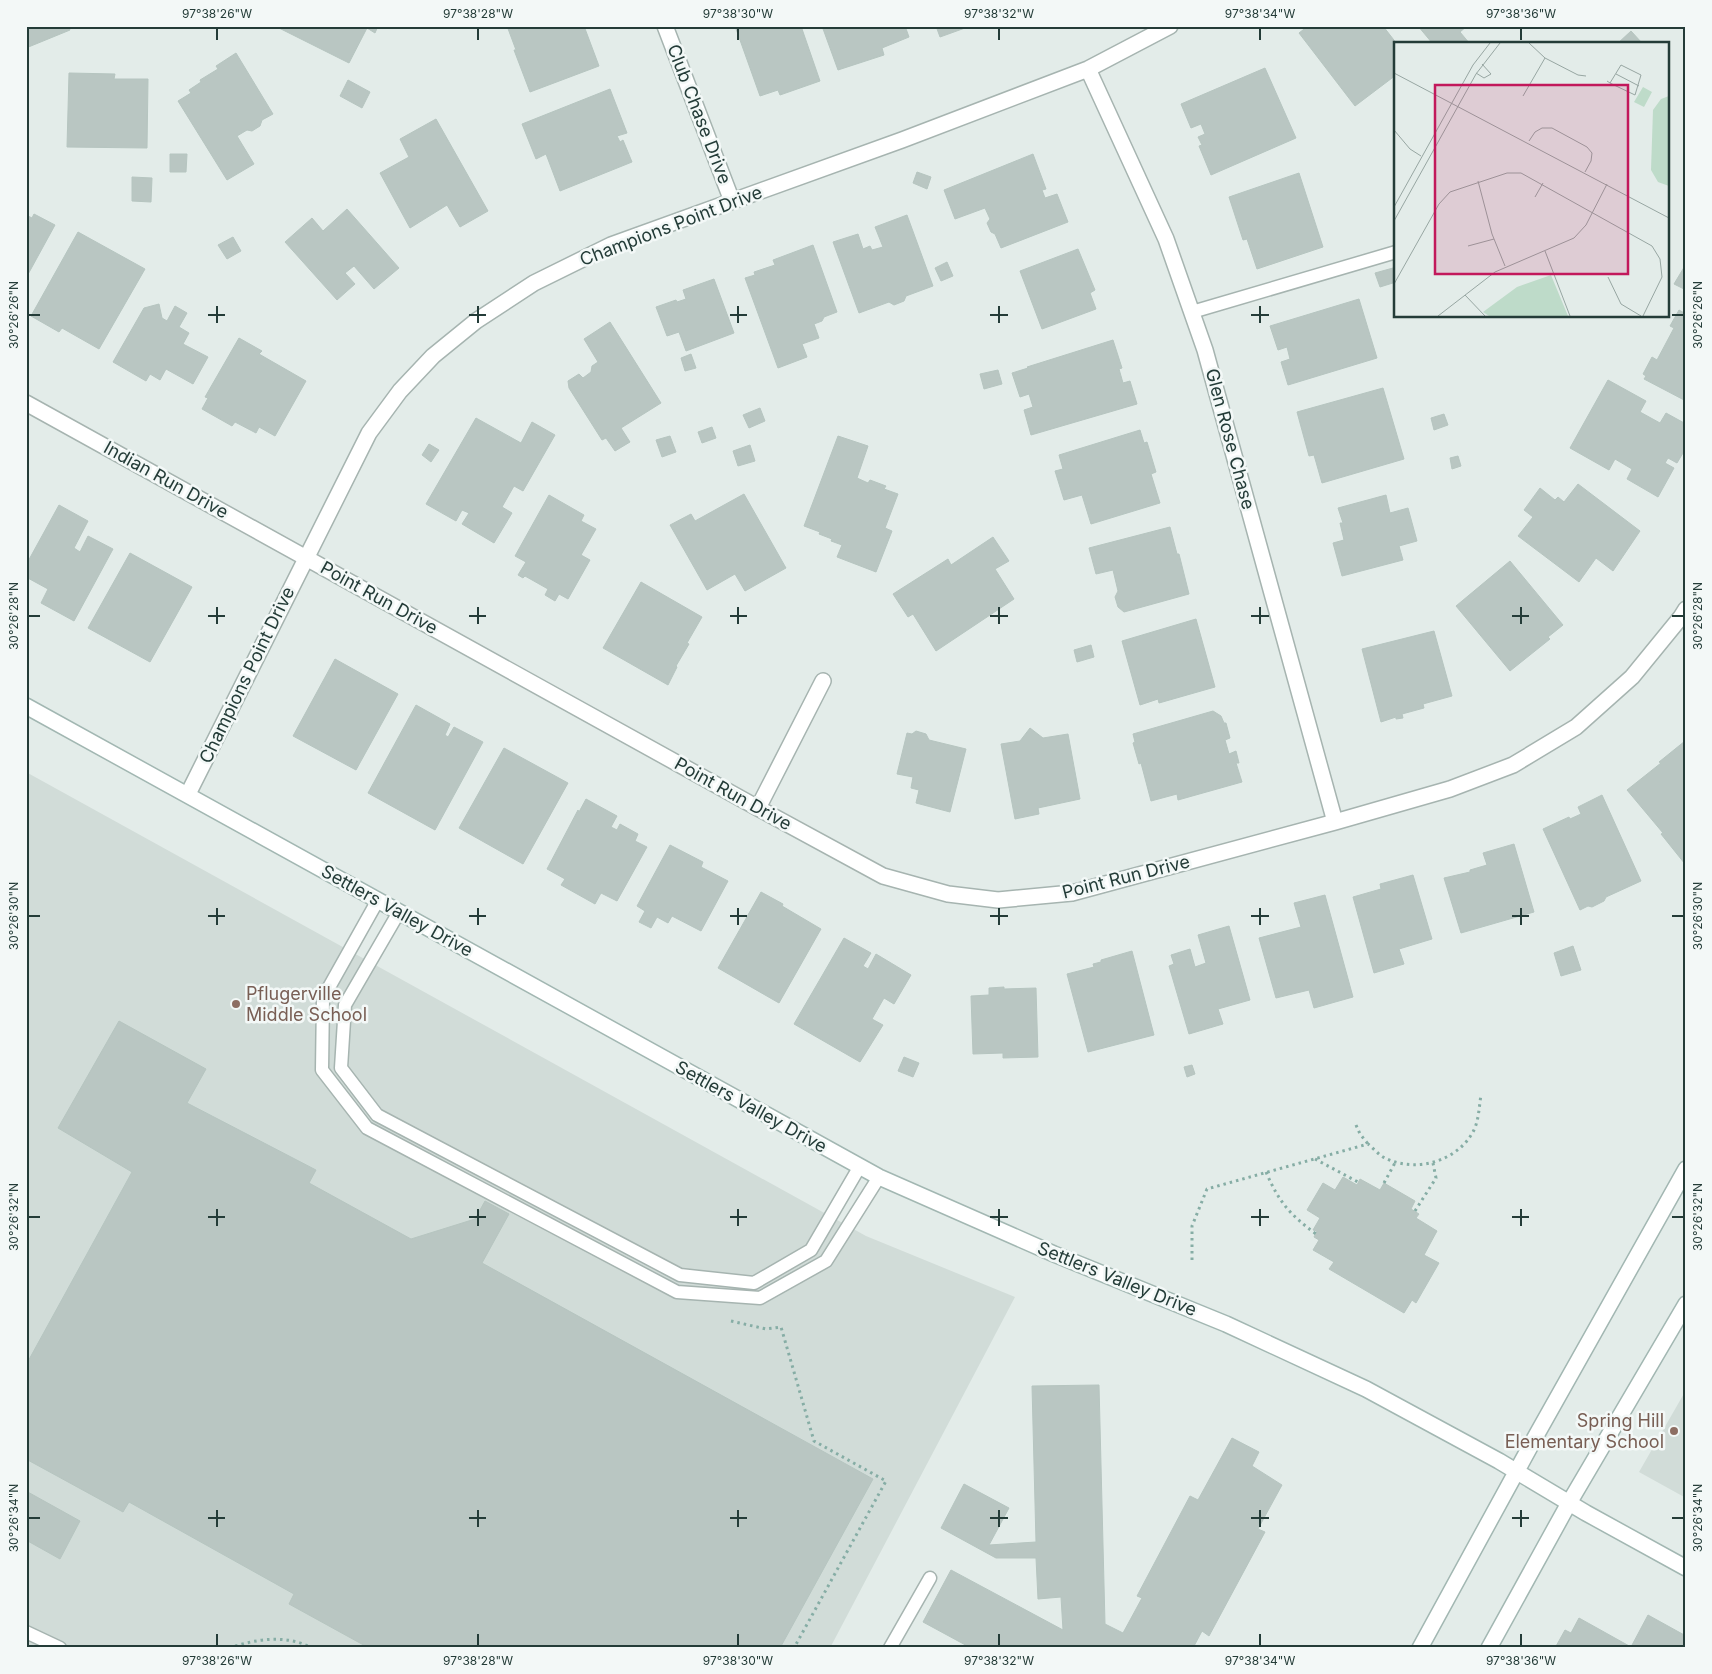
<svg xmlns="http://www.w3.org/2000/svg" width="1712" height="1674" font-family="Inter,sans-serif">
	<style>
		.built { fill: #d1dcd8 }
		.building { fill: #b9c6c2; stroke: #b6c5c0 }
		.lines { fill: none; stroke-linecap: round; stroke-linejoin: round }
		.lane-casing { stroke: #a6b4b0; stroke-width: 15 }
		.street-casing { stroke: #a6b4b0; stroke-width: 18 }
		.secondary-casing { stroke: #a2b7b2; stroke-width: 18 }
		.path { stroke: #86ada5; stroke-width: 3; stroke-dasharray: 2.5 4; stroke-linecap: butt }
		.lane { stroke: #fff; stroke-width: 12 }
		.street { stroke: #fff; stroke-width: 15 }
		.secondary { stroke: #fff; stroke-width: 15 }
		.ticks { fill: none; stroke: #243c38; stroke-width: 2 }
		.education-dot { fill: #8d6e63; stroke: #f3f8f7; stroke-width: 2 }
		.labels { text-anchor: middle; stroke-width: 5; stroke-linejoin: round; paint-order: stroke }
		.street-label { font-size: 18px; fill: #243c38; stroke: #f3f8f7 }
		.education-label { font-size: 18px; fill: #785e54; stroke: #f3f8f7; text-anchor: start }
		.inset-road { fill: none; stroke: #97a6a2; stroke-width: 1 }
		.view { fill: #c2185b; fill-opacity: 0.15; stroke: #c2185b; stroke-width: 2.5 }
		.inset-edge { fill: none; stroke: #243c38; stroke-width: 2.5 }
		.neatline { fill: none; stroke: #243c38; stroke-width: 2 }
		.ticks-label { font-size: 12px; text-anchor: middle; fill: #243c38 }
	</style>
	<rect width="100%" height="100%" fill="#e3ece9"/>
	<path class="built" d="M26 772 866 1236 1015 1297 830 1648H26Z
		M1686 1390V1498L1639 1472Z"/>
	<path class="building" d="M26 26H68L70 30 26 48Z
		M275 26H378L375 33 367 28 349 63Z
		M507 26H584L599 66 530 92 514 50H516Z
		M735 26H801L820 81 780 95 778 90 760 96Z
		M822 26H905L909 37 882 48 884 55 838 70Z
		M936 26H964L965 28 940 37Z
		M1308 26H1383L1397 44 1396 75 1355 106 1299 33Z
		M1418 26H1467L1460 32 1470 44H1433Z
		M1631 31 1642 43 1617 44Z
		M236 53 273 114 262 120 260 126 252 131 247 130 237 136 254 164 227 180 178 101 191 93 189 90 201 82 200 80 218 69 216 66Z
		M1265 68 1296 138 1211 175 1199 146 1202 145 1198 137 1205 134 1201 124 1191 128 1181 104Z
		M69 73 115 74 114 79H148L147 148 67 147Z
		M348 80 370 92 362 108 340 96Z
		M610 89 627 133 617 136 620 142 623 140 632 162 560 191 546 154 536 159 522 124Z
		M436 119 488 211 460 227 447 205 410 228 380 173 409 157 400 139Z
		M170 154H187L186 172H170Z
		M1033 154 1046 189 1042 190 1045 198 1057 194 1068 222 1001 248 995 234 991 232 987 223 990 219 985 208 955 219 944 190Z
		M917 172 931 177 927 189 913 183Z
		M1299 173 1323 247 1257 269 1247 239 1243 240 1229 197Z
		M132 177 152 178 151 202 132 201Z
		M347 209 399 268 374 289 354 266 345 273 355 284 337 300 285 242 312 218 323 231Z
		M34 214 55 225 26 278V215L32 218Z
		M907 215 933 286 906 296 904 301 894 305 889 302 859 313 833 242 858 234 863 249 870 246 872 250 883 247 875 227Z
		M78 232 145 269 99 349 62 328 59 332 31 316Z
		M233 237 241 251 227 259 218 245Z
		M813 245 837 312 824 317 822 321 814 324 819 338 802 344 807 357 778 368 745 278 755 275 754 272 775 265 773 260Z
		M1078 249 1095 290 1090 293 1096 309 1042 329 1020 271Z
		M947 262 953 276 941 281 935 268Z
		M1686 264V290L1674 284Z
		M1393 268 1396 282 1380 287 1375 273Z
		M714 279 734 333 686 351 679 332 667 336 656 307 676 300 677 302 686 299 683 290Z
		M1359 299 1377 358 1288 385 1281 362 1290 359 1287 347 1278 350 1270 326Z
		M159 304 162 318 167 321 175 306 187 313 179 327 189 333 183 344 208 357 193 384 166 369 160 380 150 374 146 381 113 362 144 308Z
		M1679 310 1686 314V401L1644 379 1646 376 1643 374 1652 357 1657 360 1674 328 1670 326Z
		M610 322 661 403 621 428 630 442 615 451 606 438 602 440 569 388 568 381 579 374 583 378 591 372 592 366 598 362 584 339Z
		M239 338 262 351 259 354 306 381 275 436 259 427 256 433 235 422 232 426 202 409 208 398 205 397Z
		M1113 340 1122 368 1119 369 1123 383 1130 381 1137 404 1031 435 1024 410 1033 407 1029 394 1020 397 1012 373 1028 368 1027 367Z
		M691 354 696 368 685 371 681 358Z
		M998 370 1002 384 984 389 980 374Z
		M1608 380 1646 401 1640 412 1660 423 1666 413 1686 424V448L1677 463 1668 458 1665 463 1674 468 1658 497 1627 479 1632 469 1615 459 1609 470 1570 448Z
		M1383 388 1404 459 1322 483 1314 455 1309 456 1297 412Z
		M760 408 765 421 749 428 743 415Z
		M1444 414 1448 425 1434 430 1431 418Z
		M476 418 521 443 532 422 555 435 523 491 514 486 502 507 512 513 494 543 462 524 469 513 462 510 456 521 426 504Z
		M712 427 716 438 702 443 698 432Z
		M1140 430 1144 443 1147 442 1156 472 1151 474 1160 503 1091 524 1082 495 1064 500 1055 471 1063 469 1059 455Z
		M670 436 676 452 662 457 656 440Z
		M838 436 868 446 857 478 868 483 870 480 886 486 884 489 898 494 885 528 892 531 876 572 837 557 842 545 831 541 832 539 819 534 820 532 804 526Z
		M429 444 439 450 431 462 422 455Z
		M750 445 755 461 738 466 733 451Z
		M1458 456 1461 466 1452 469 1450 458Z
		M1578 484 1640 531 1613 571 1596 558 1579 582 1518 536 1533 517 1524 510 1540 488 1555 500 1558 497 1564 502Z
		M744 494 786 568 745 591 735 574 707 590 670 525 691 514 695 521Z
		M549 495 584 515 581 521 596 529 581 555 590 560 568 599 559 594 555 601 545 595 548 589 525 576 523 578 518 575 526 562 515 556Z
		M1386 495 1390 513 1408 508 1417 541 1399 546 1403 560 1342 576 1333 543 1344 540 1340 523H1343L1338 508Z
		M59 505 88 521 74 548 80 552 88 536 113 549 74 621 41 603 48 589 26 577V565Z
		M1170 527 1177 554H1179L1189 594 1124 612 1118 607 1115 597 1118 591 1113 570 1096 574 1089 548Z
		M993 537 1009 561 995 569 1014 599 936 651 913 614 908 617 893 594 948 559 951 565Z
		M130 553 192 587 150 662 88 628Z
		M1510 561 1563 625 1548 637 1550 639 1510 671 1456 606Z
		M641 582 702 617 687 643 689 644 676 666 677 667 668 685 603 648Z
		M1196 619 1215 687 1159 703 1158 699 1140 705 1122 641Z
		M1434 631 1452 696 1423 704 1424 708 1402 714 1403 718 1396 719V717L1381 722 1362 649Z
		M1091 645 1094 657 1077 662 1074 650Z
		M335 659 398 694 356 770 293 736Z
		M416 705 450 724 445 735 448 737 454 727 483 742 435 830 368 793Z
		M1213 711 1221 716 1224 723H1226L1230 738 1225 740 1229 754 1236 751 1239 763H1236L1242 782 1178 800 1177 794 1151 801 1141 763 1139 764 1133 743 1135 742 1133 734Z
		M1030 728 1043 738 1068 734 1080 799 1038 808 1039 814 1015 819 1001 744 1020 741Z
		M916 731 926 734 929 740 966 749 950 812 916 803 919 790 911 788 913 777 897 774 907 733 912 734Z
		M1685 741 1686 742 1685 864 1661 834 1663 833 1627 790 1661 763 1659 762Z
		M504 748 568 783 523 864 459 828Z
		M1602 795 1641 881 1606 897 1604 901 1592 907 1588 906 1580 910 1543 829 1569 817 1570 819 1581 814 1578 807Z
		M586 799 617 816 611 827 617 830 620 824 638 834 635 841 647 847 617 901 601 893 595 904 561 885 565 879 547 869 578 810 579 812Z
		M1514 844 1534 912 1461 933 1444 878 1470 872V870L1487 865 1483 853Z
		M670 845 703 862 701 867 728 881 701 931 672 916 668 923 657 917 651 928 639 922 645 911 637 906Z
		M1413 875 1432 939 1399 949 1404 964 1374 973 1353 897 1381 889 1380 884Z
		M761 892 783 904 782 906 821 929 779 1003 718 968Z
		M1325 895 1353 997 1314 1008 1309 990 1276 998 1259 938 1301 927 1294 903Z
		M1229 926 1250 1000 1218 1009 1223 1024 1189 1034 1169 966 1174 964 1171 955 1190 949 1195 967 1206 963 1198 935Z
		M844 938 871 953 863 966 868 969 876 954 911 975 894 1004 884 998 872 1019 883 1025 860 1062 794 1024Z
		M1573 946 1581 970 1561 976 1554 953Z
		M1132 951 1154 1035 1088 1052 1067 974 1094 967 1093 964 1101 962V960Z
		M1004 987V989L1036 988 1038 1057 1003 1058V1053L973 1054 971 996 989 995V988Z
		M119 1021 206 1069 187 1103 316 1170 309 1183 411 1239 475 1219 485 1201 509 1214 482 1263 873 1479 780 1648H369L289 1604 294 1594 129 1502 123 1512 26 1459V1365L132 1172 58 1128Z
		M904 1057 919 1063 913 1077 898 1071Z
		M1192 1065 1195 1074 1187 1077 1184 1067Z
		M1343 1177 1357 1185 1360 1179 1380 1190 1384 1183 1415 1201 1411 1209 1419 1214 1416 1218 1437 1231 1424 1255 1439 1263 1416 1303 1412 1300 1404 1313 1329 1269 1334 1262 1313 1250 1319 1240 1314 1237 1317 1231 1313 1230 1320 1218 1307 1210 1323 1183 1335 1190Z
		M1099 1385 1105 1624 1123 1633 1142 1598 1137 1596 1190 1496 1198 1500 1232 1438 1259 1452 1252 1466 1282 1485 1258 1529 1265 1532 1209 1636 1202 1631 1193 1648H971L923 1622 951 1570 1063 1630 1061 1597 1038 1599 1036 1558H996L941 1528 964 1484 1009 1508 989 1545 1036 1542 1032 1386Z
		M26 1491 80 1521 60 1559 26 1540Z
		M1648 1615 1686 1636V1648H1555L1565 1630 1571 1633 1579 1618 1631 1647Z"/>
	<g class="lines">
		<defs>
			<path id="lane" d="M1192 312 1396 252
				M378 900 323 998 322 1070 367 1128 677 1292 760 1298 826 1261 879 1177
				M399 912 345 1005 341 1068 377 1115 680 1275 754 1283 811 1250 860 1166
				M26 1632 60 1648
				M890 1648 930 1578"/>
			<path id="street" d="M665 26 732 201
				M1088 69 1166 239 1205 350 1335 822
				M26 403 758 808 883 876 948 894 998 900 1072 893 1335 822 1450 789 1513 765 1576 727 1632 677 1681 617 1686 609
				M188 794 369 433 400 391 433 356 476 321 534 283 611 245 902 140 1088 69 1170 26
				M758 808 823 681"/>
			<path id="secondary" d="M26 706 879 1177 1054 1254 1226 1324 1366 1389 1499 1461 1586 1513 1686 1568
				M1420 1648 1537 1434 1686 1169
				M1489 1648 1569 1503 1686 1304"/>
		</defs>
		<use href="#lane" class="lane-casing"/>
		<use href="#street" class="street-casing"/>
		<use href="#secondary" class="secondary-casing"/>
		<path class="path" d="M1356 1125 1360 1134 1368 1144
			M1315 1159 1358 1182
			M1266 1172C1279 1202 1289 1214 1316 1234
			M1384 1183 1396 1161
			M1415 1211 1436 1178 1433 1163
			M1192 1260V1226L1207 1189 1368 1144C1373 1148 1378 1154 1383 1157 1414 1174 1458 1162 1474 1130 1479 1119 1479 1107 1481 1095
			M731 1321 766 1329 781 1327 814 1441 886 1481 794 1648
			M229 1648C256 1639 286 1634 312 1648"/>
		<use href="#lane" class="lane"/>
		<use href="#street" class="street"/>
		<use href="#secondary" class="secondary"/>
	</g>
	<path class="ticks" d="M217 28V40M478 28V40M738 28V40M999 28V40M1260 28V40M1521 28V40M217 306V323M478 306V323M738 306V323M999 306V323M1260 306V323M28 315H40M208 315H225M469 315H486M730 315H747M990 315H1008M1251 315H1269M1672 315H1684M217 607V624M478 607V624M738 607V624M999 607V624M1260 607V624M1521 607V624M28 616H40M208 616H225M469 616H486M730 616H747M990 616H1008M1251 616H1269M1512 616H1529M1672 616H1684M217 908V925M478 908V925M738 908V925M999 908V925M1260 908V925M1521 908V925M28 916H40M208 916H225M469 916H486M730 916H747M990 916H1008M1251 916H1269M1512 916H1529M1672 916H1684M217 1209V1226M478 1209V1226M738 1209V1226M999 1209V1226M1260 1209V1226M1521 1209V1226M28 1217H40M208 1217H225M469 1217H486M730 1217H747M990 1217H1008M1251 1217H1269M1512 1217H1529M1672 1217H1684M217 1510V1527M478 1510V1527M738 1510V1527M999 1510V1527M1260 1510V1527M1521 1510V1527M28 1518H40M208 1518H225M469 1518H486M730 1518H747M990 1518H1008M1251 1518H1269M1512 1518H1529M1672 1518H1684M217 1634V1646M478 1634V1646M738 1634V1646M999 1634V1646M1260 1634V1646M1521 1634V1646"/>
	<g class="education-dot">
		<circle cx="236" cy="1004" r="5"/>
		<circle cx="1674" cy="1431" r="5"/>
	</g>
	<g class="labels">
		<g class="street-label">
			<text transform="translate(699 114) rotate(69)" y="6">Club Chase Drive</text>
			<text transform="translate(671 226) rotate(-21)" y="6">Champions Point Drive</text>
			<text transform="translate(1230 439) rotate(75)" y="6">Glen Rose Chase</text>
			<text transform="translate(166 480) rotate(29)" y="6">Indian Run Drive</text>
			<text transform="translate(379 598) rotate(29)" y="6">Point Run Drive</text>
			<text transform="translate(247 675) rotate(-64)" y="6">Champions Point Drive</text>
			<text transform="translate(733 794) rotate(29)" y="6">Point Run Drive</text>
			<text transform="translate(1126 877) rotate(-14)" y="6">Point Run Drive</text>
			<text transform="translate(397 911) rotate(29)" y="6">Settlers Valley Drive</text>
			<text transform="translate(751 1107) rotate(29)" y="6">Settlers Valley Drive</text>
			<text transform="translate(1117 1279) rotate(22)" y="6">Settlers Valley Drive</text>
		</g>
		<g class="education-label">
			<text x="246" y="1000">Pflugerville<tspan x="246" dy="21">Middle School</tspan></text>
			<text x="1664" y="1427" text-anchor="end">Spring Hill<tspan x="1664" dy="21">Elementary School</tspan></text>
		</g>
	</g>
	<g transform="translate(1394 42)">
		<rect width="275" height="275" fill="#e3ece9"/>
		<path d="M249 45 258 50 250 65 240 60ZM275 54V144L264 140 257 128 259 68 267 57ZM157 233 174 274H95L89 270 123 245Z" fill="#bedbc9"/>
		<path class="inset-road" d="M135 1 151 16 184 33 192 34M0 31 275 176M82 31 90 36 97 32 88 22M222 32 245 44M213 39 216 41 220 43 241 53 247 33 227 23 216 41M129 54 151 16M0 88 16 107 27 114M135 99 141 90 148 86H158L193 105 198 111 197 119 191 130M84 139 98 192 111 224M141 155 149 141M0 165 79 23 96 1M0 179 82 32 106 1M74 204 100 197M151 209 176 274M214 235 227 262 247 274M0 242 45 162 56 150 113 131H127L258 204 266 217 268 235 249 274M71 253 91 274M44 274 101 230 180 196 192 183 213 142"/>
		<path class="view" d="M41 43H234V232H41Z"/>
		<rect width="275" height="275" class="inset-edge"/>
	</g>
	<rect width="1712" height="1674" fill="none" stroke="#f3f8f7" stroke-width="55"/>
	<rect x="28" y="28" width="1656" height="1618" class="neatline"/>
	<g class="ticks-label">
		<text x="217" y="18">97°38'26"W</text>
		<text x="478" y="18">97°38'28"W</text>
		<text x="738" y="18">97°38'30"W</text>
		<text x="999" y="18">97°38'32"W</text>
		<text x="1260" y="18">97°38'34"W</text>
		<text x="1521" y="18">97°38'36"W</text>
		<text transform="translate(1698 315) rotate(-90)" y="4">30°26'26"N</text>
		<text transform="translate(14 315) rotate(-90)" y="4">30°26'26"N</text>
		<text transform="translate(1698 616) rotate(-90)" y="4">30°26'28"N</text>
		<text transform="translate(14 616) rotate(-90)" y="4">30°26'28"N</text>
		<text transform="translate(1698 916) rotate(-90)" y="4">30°26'30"N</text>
		<text transform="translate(14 916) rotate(-90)" y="4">30°26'30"N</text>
		<text transform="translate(1698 1217) rotate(-90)" y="4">30°26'32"N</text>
		<text transform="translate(14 1217) rotate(-90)" y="4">30°26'32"N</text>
		<text transform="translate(1698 1518) rotate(-90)" y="4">30°26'34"N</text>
		<text transform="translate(14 1518) rotate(-90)" y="4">30°26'34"N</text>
		<text x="217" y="1665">97°38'26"W</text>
		<text x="478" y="1665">97°38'28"W</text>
		<text x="738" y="1665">97°38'30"W</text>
		<text x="999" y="1665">97°38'32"W</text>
		<text x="1260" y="1665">97°38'34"W</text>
		<text x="1521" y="1665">97°38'36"W</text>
	</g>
</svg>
